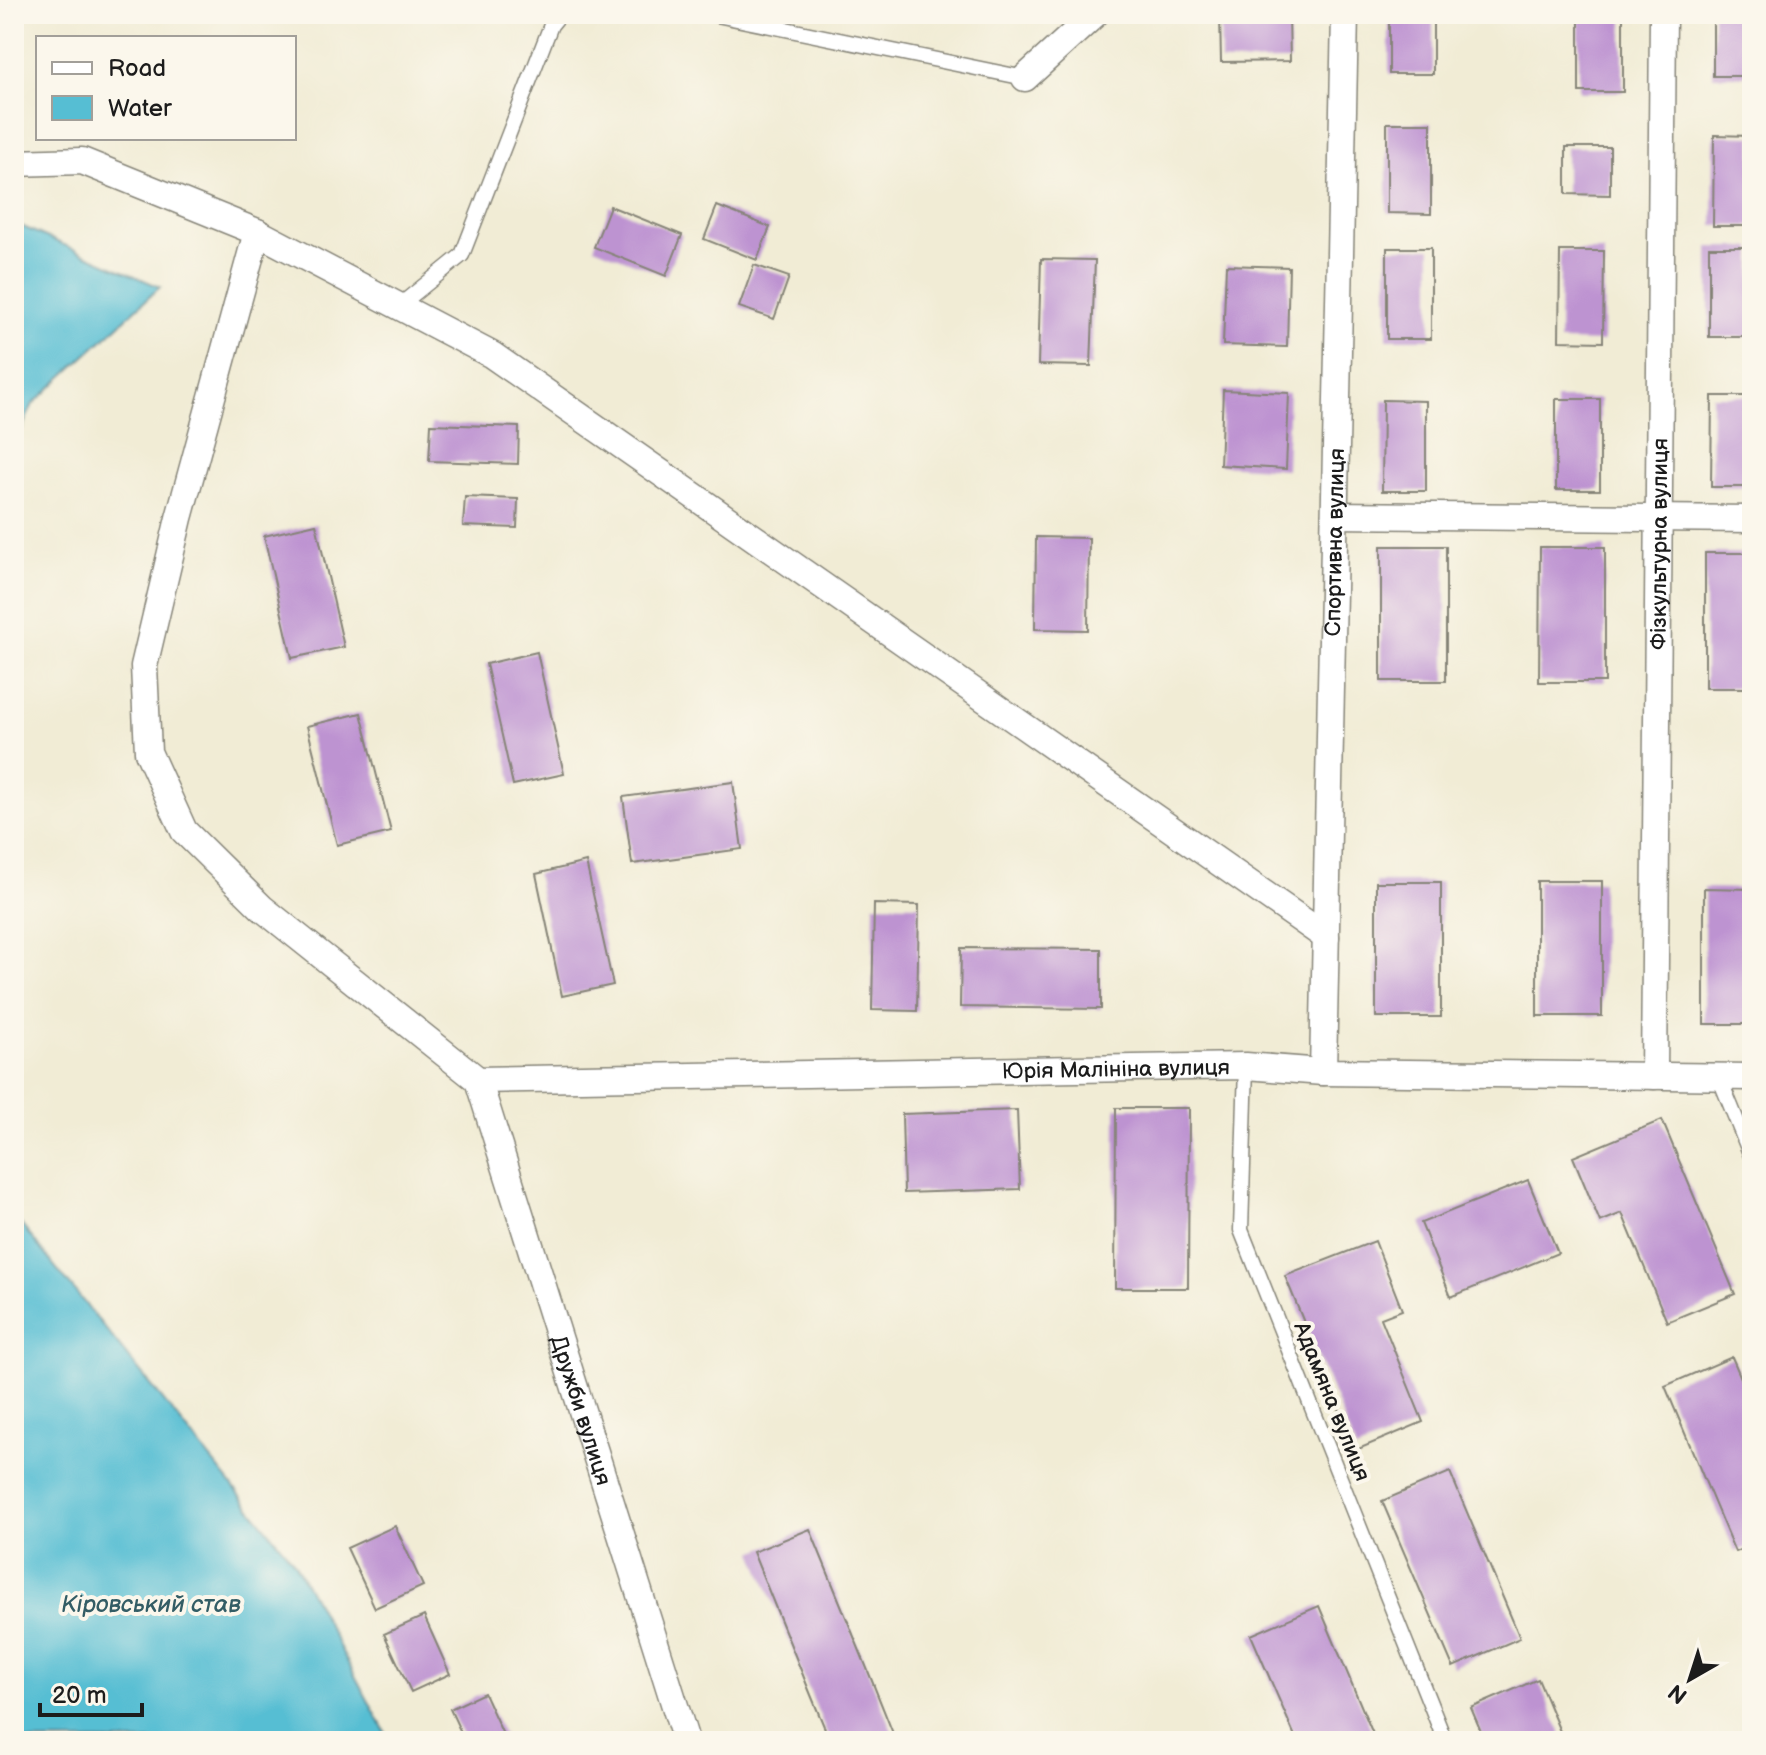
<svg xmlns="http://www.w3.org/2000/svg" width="1766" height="1755" font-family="'Balsamiq Sans',sans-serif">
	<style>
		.water { fill: #56bed3; stroke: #396d78; stroke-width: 2 }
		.building { fill: #bd93d1 }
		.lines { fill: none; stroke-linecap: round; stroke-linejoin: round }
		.service-casing { stroke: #868478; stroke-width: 17 }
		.minor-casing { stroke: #868478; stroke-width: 29 }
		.service { stroke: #fff; stroke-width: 14 }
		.minor { stroke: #fff; stroke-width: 26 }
		.labels { text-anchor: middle; stroke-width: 8; stroke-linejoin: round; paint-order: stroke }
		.street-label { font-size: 22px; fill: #1c1c1c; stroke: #fbf7ec }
		.water-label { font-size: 24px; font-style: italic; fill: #335d65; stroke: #fbf7ec }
	</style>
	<rect width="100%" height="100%" fill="#fbf7ec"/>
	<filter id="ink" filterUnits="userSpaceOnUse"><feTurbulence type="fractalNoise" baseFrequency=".0125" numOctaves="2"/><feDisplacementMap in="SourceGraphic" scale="16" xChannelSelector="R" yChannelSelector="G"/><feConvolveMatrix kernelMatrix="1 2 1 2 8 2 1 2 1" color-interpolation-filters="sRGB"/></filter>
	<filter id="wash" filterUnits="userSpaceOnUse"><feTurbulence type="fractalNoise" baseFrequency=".006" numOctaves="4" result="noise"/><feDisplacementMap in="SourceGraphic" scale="32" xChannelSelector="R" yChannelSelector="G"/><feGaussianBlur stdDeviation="1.8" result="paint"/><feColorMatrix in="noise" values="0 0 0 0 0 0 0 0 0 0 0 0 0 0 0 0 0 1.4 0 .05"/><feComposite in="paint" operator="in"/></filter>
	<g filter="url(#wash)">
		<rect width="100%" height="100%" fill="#f1ecd5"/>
		<path class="water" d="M14 223 160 287 33 404 14 445Z
			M14 1216 294 1562 390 1741H14Z"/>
		<g id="blocks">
			<path class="building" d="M1220 14H1289L1290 61 1221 62Z
				M1389 14H1433V74H1389Z
				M1579 14H1623V92H1579Z
				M1713 14H1752V76H1713Z
				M1387 123H1431V214L1387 213Z
				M1714 135 1752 136V226H1713Z
				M1566 147H1610V195L1566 194Z
				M610 206 682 235 666 276 594 247Z
				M717 206 770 227 757 260 704 239Z
				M1709 247H1752V337H1709Z
				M1387 248H1431V339H1387Z
				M1560 251H1604L1603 342 1559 341Z
				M1041 259 1095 260 1091 366 1038 365Z
				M754 265 789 277 774 319 739 307Z
				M1226 265 1289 267 1287 347 1223 345Z
				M1223 390 1289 393 1286 469 1220 465Z
				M1712 396H1752V487H1711Z
				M1556 399H1600V490H1556Z
				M1383 400 1426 401V491H1382Z
				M431 424 519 427 518 464 429 461Z
				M465 497 518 499 517 528 463 526Z
				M316 524 344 647 292 658 264 536Z
				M1036 537 1089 538 1088 630 1035 629Z
				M1381 546H1446V681H1381Z
				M1540 547H1605V682H1539Z
				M1705 553H1752V688H1705Z
				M537 652 564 774 513 785 486 664Z
				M361 713 391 832 337 845 307 726Z
				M733 782 742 849 632 864 623 797Z
				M586 862 613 985 562 996 536 874Z
				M1537 881H1602V1016H1537Z
				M1376 882H1441V1017H1376Z
				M1704 888 1752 889V1024H1704Z
				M874 904 919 905 917 1011 872 1010Z
				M961 948 1101 949V1009L960 1007Z
				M1116 1108H1189L1188 1288H1115Z
				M1017 1110 1020 1189 904 1193 902 1114Z
				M1662 1120 1735 1294 1667 1322 1622 1213 1600 1222 1573 1157Z
				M1528 1180 1558 1253 1451 1297 1421 1223Z
				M1375 1241 1402 1310 1381 1318 1423 1422 1356 1450 1285 1276Z
				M1732 1357 1752 1404V1545L1735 1552 1665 1386Z
				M1450 1472 1520 1638 1453 1667 1382 1501Z
				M395 1526 423 1586 375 1608 347 1548Z
				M810 1529 868 1671 896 1741H830L811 1695 753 1552Z
				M1319 1606 1376 1741H1297L1251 1635Z
				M424 1616 450 1674 411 1692 384 1634Z
				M1538 1679 1564 1741H1485L1471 1708Z
				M484 1693 506 1741H465L450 1709Z"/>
		</g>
	</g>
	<g filter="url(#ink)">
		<use href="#blocks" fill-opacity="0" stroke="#868478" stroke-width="2"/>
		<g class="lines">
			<defs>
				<path id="service" d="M712 14 1025 78
					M399 306 462 255 551 25 560 14
					M1246 1066 1241 1230 1445 1741
					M1719 1077 1752 1158"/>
				<g id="minor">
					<path d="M1025 78 1095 14"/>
					<path d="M14 163 82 161 257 232 179 518 144 666 148 752 184 831 262 908 478 1080"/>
					<path d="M257 232 492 355 1326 937"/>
					<path d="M1335 515 1752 519"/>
					<path id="s1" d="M1323 1072 1345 14"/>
					<path id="s2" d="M1654 1076 1663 14"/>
					<path id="s3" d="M478 1080 1246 1066 1323 1072 1752 1077"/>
					<path id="s4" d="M478 1080 686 1741"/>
				</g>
			</defs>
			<use href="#service" class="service-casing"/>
			<use href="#minor" class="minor-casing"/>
			<use href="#service" class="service"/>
			<use href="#minor" class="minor"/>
		</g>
	</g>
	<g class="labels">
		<g class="street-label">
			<text dy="8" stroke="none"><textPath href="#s1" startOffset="530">Спортивна вулиця</textPath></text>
			<text dy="8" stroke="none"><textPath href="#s2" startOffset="532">Фiзкультурна вулиця</textPath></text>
			<text dy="8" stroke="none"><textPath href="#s3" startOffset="638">Юрія Малініна вулиця</textPath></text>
			<text transform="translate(1333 1401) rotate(68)" y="8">Адамяна вулиця</text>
			<text dy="8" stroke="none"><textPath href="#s4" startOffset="346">Дружби вулиця</textPath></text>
		</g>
		<g class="water-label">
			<text x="151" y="1612">Кіровський став</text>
		</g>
	</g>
	<rect width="1766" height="1755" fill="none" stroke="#fbf7ec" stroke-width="48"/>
	<rect x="36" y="36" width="260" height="104" fill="#fbf7ec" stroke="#a29f99" stroke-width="2"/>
	<rect x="52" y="62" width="40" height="12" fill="#ffffff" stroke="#a29f99" stroke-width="2"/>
	<text x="108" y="76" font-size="24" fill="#1c1c1c">Road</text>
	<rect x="52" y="96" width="40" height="24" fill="#56bed3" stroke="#a29f99" stroke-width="2"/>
	<text x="108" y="116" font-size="24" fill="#1c1c1c">Water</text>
	<g transform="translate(1690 1679) rotate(219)" stroke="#fbf7ec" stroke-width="6" paint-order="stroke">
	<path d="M0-6L14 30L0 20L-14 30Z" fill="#1c1c1c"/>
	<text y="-12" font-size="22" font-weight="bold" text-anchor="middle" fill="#1c1c1c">N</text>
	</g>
	<path d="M40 1703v12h102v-12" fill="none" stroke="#1c1c1c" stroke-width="4"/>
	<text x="52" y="1703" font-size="24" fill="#1c1c1c" stroke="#fbf7ec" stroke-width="6" paint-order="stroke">20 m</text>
</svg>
